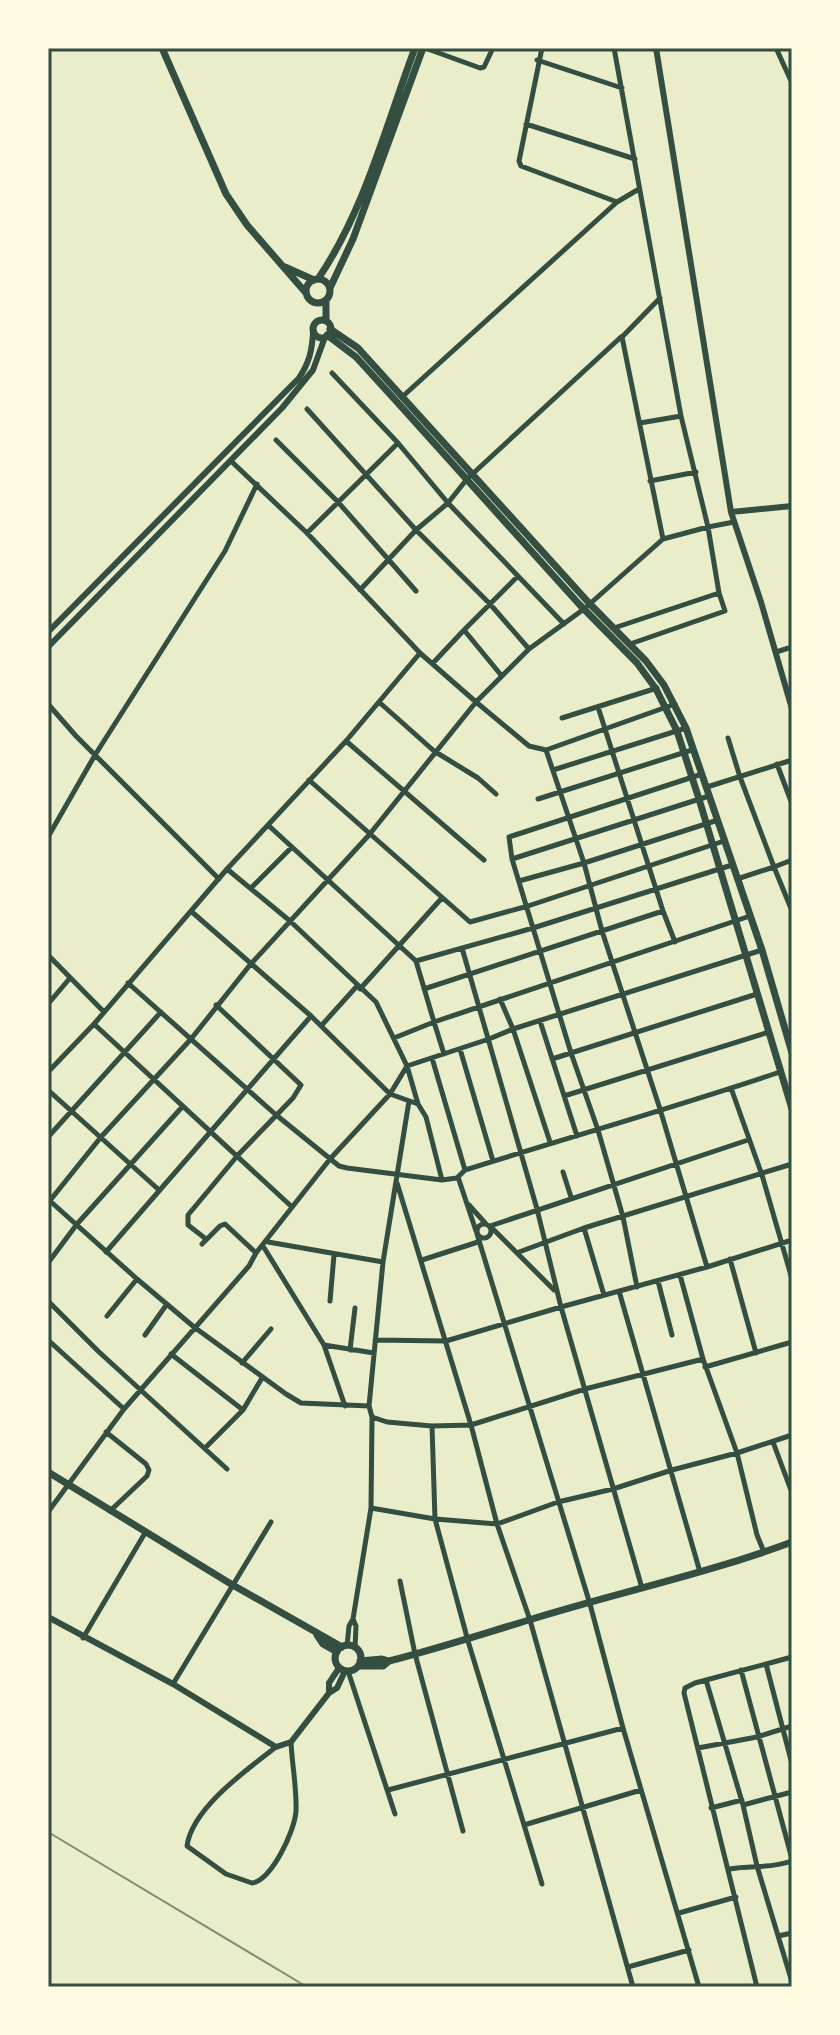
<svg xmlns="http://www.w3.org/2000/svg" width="840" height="2035" font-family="Lato,sans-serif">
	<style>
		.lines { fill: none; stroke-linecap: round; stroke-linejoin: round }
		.minor { stroke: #344e41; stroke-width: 5 }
		.tertiary { stroke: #344e41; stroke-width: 6 }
		.secondary { stroke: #344e41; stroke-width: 7 }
		.rail { stroke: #7c8e77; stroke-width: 2 }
		.neatline { fill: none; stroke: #344e41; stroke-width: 3 }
	</style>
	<rect width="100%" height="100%" fill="#e9edc9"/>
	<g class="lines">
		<path class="minor" d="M425 48 480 68 484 67 493 48
			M542 48 519 161 521 166 617 202 639 189
			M614 48 681 416 708 527 734 522
			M776 48 792 83
			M537 60 622 88
			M526 124 635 159
			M332 373 398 443 448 503 564 624
			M402 397 617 202
			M307 409 416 530 490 604 529 649
			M640 423 681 416
			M276 440 338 502 416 591
			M231 461 307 533 420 653 476 702 529 649 584 609 663 539 622 337 660 298
			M650 481 696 472
			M307 533 398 443
			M360 590 416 530 448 503 467 479 621 337
			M614 628 719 593 708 527 663 539
			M630 644 725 611 719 593
			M776 652 792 647
			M433 663 464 630
			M501 675 464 630 518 576
			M379 702 434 751 478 778 496 794
			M48 704 76 736 219 879
			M598 707 663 911
			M562 718 657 688
			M728 738 740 777 774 867 737 879
			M346 741 484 860
			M546 750 675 704
			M777 764 792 804
			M553 770 686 728
			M309 780 470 922 528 906 724 841
			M707 787 792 760
			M538 799 692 750
			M268 825 416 961 533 928 732 865
			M48 837 95 755 225 551 257 484
			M512 859 709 796
			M792 860 774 867 792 911
			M227 869 290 921 376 1002 407 1066 418 1104
			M519 881 584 863 718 820
			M252 887 292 847
			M192 912 311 1016 390 1094 418 1104 426 1117 442 1180
			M462 948 537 1209 561 1307 707 1267
			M48 955 104 1012
			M416 961 434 1022 750 916
			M128 983 275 1114 339 1166 347 1168 442 1180 457 1178 465 1170C570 1137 676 1107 780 1072
			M360 989 441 899
			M424 989 663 911 675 942
			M500 999 513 1029 550 1142
			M48 1004 70 978
			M540 1021 577 1136
			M94 1024 292 1207
			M321 1026 357 986
			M394 1038 434 1022 444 1054
			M460 1049 493 1161
			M432 1058 465 1170
			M552 1059 757 994
			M48 1072 94 1024 227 869 346 741 420 653
			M731 1088 762 1175 792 1279
			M48 1090 159 1190
			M564 1096 769 1032
			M409 1101 383 1262 369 1406 372 1417 387 1422 432 1426 471 1425 585 1389 703 1359 680 1275
			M48 1137 161 1012
			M563 1172 571 1197
			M458 1177 476 1231
			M397 1183 471 1425 497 1524 530 1620 633 1987
			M50 1201 137 1279 194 1327 286 1394 301 1403 369 1406
			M48 1203 101 1137 191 1039 250 965 369 835 476 702 529 746 546 750 584 863 602 931 660 1109 707 1267 792 1240
			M469 1205 486 1224
			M477 1231a7 7 0 1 1 14 0a7 7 0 1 1-14 0Z
			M584 1228 604 1295
			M477 1234 590 1604 623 1728 699 1987
			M206 1239 188 1225V1215L238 1155 293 1098 301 1085 216 1005
			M268 1242 383 1262
			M202 1244 220 1226 225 1224 256 1253
			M263 1246 324 1345 374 1353
			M106 1252 311 1016
			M519 1252 584 1228 792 1164
			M730 1259 756 1353
			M422 1260 478 1242
			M48 1263 77 1224 183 1106
			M658 1281 672 1335
			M637 1287 623 1217 598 1130 571 1053 512 859 509 837 702 774
			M554 1290 490 1226 748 1140
			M619 1291 700 1572
			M48 1301 98 1351 227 1469
			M330 1301 334 1255
			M107 1316 137 1279
			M145 1335 167 1304
			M48 1340 124 1409
			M375 1340 446 1341 561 1307 642 1588
			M324 1345 345 1406
			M350 1350 355 1308
			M171 1354 243 1410
			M703 1359 737 1453 757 1535 764 1552
			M242 1363 271 1329
			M705 1367 792 1342
			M432 1426 435 1519 468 1641 542 1884
			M106 1432 146 1464 149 1470 147 1476 110 1511
			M773 1442 792 1493
			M205 1448 243 1410 262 1378
			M371 1508 435 1519 497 1524 558 1502 613 1489 672 1470 737 1453 792 1435
			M48 1512 124 1409 249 1266 256 1253 330 1159 390 1094 407 1066 489 1039 513 1029 762 950
			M400 1581 415 1654 463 1831
			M353 1619 371 1508 372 1418
			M83 1638 145 1533
			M347 1646 349 1626 353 1619 356 1626 355 1648
			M766 1664 792 1764
			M741 1670 792 1859
			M348 1671 395 1814
			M706 1680 743 1805 792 1792
			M173 1684 271 1522
			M276 1747C248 1769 192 1808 187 1846L226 1874 252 1883C272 1880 295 1830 296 1811 297 1789 292 1765 291 1742
			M698 1748 757 1737 792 1726
			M388 1790 623 1728
			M743 1805 757 1866 792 1982
			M711 1808 742 1800
			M524 1825 641 1790
			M730 1869C753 1865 768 1869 792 1861
			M679 1913 736 1897
			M778 1936 792 1933
			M628 1967 689 1950
			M757 1987 684 1693 685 1688 695 1683 792 1657"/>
		<path class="tertiary" d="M656 48 731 512 761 602 792 709
			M731 512 792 506
			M48 632 299 378C309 363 312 351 313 333
			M48 647 282 408 313 370 325 337
			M48 1617 173 1684 276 1747 291 1742 329 1693 337 1688 345 1671
			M329 1693V1683L339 1668"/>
		<path class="secondary" d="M162 48 226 194 247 225 306 293
			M285 267 314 280
			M318 279C365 210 386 125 415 48
			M306 291a12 12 0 1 1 24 0a12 12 0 1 1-24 0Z
			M330 288 353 239 423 48
			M313 329a9 9 0 1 1 18 0a9 9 0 1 1-18 0Z
			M326 321V300
			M330 329 358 348 589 603 646 661 664 685 686 728 762 950 792 1053
			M327 335 356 357 397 402 579 604 637 663 656 689 677 731 699 799 792 1109
			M48 1472 231 1584 342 1647
			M317 1635 323 1644 337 1652
			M335 1658a13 13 0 1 1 26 0a13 13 0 1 1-26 0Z
			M360 1661 382 1659 389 1661
			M358 1666H383L389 1661C436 1649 482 1634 529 1620 616 1593 706 1574 792 1542"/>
		<path class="rail" d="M48 1832 307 1987"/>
	</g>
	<rect width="840" height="2035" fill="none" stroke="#fefae0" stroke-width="100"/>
	<rect x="50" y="50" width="740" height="1935" class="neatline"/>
</svg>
